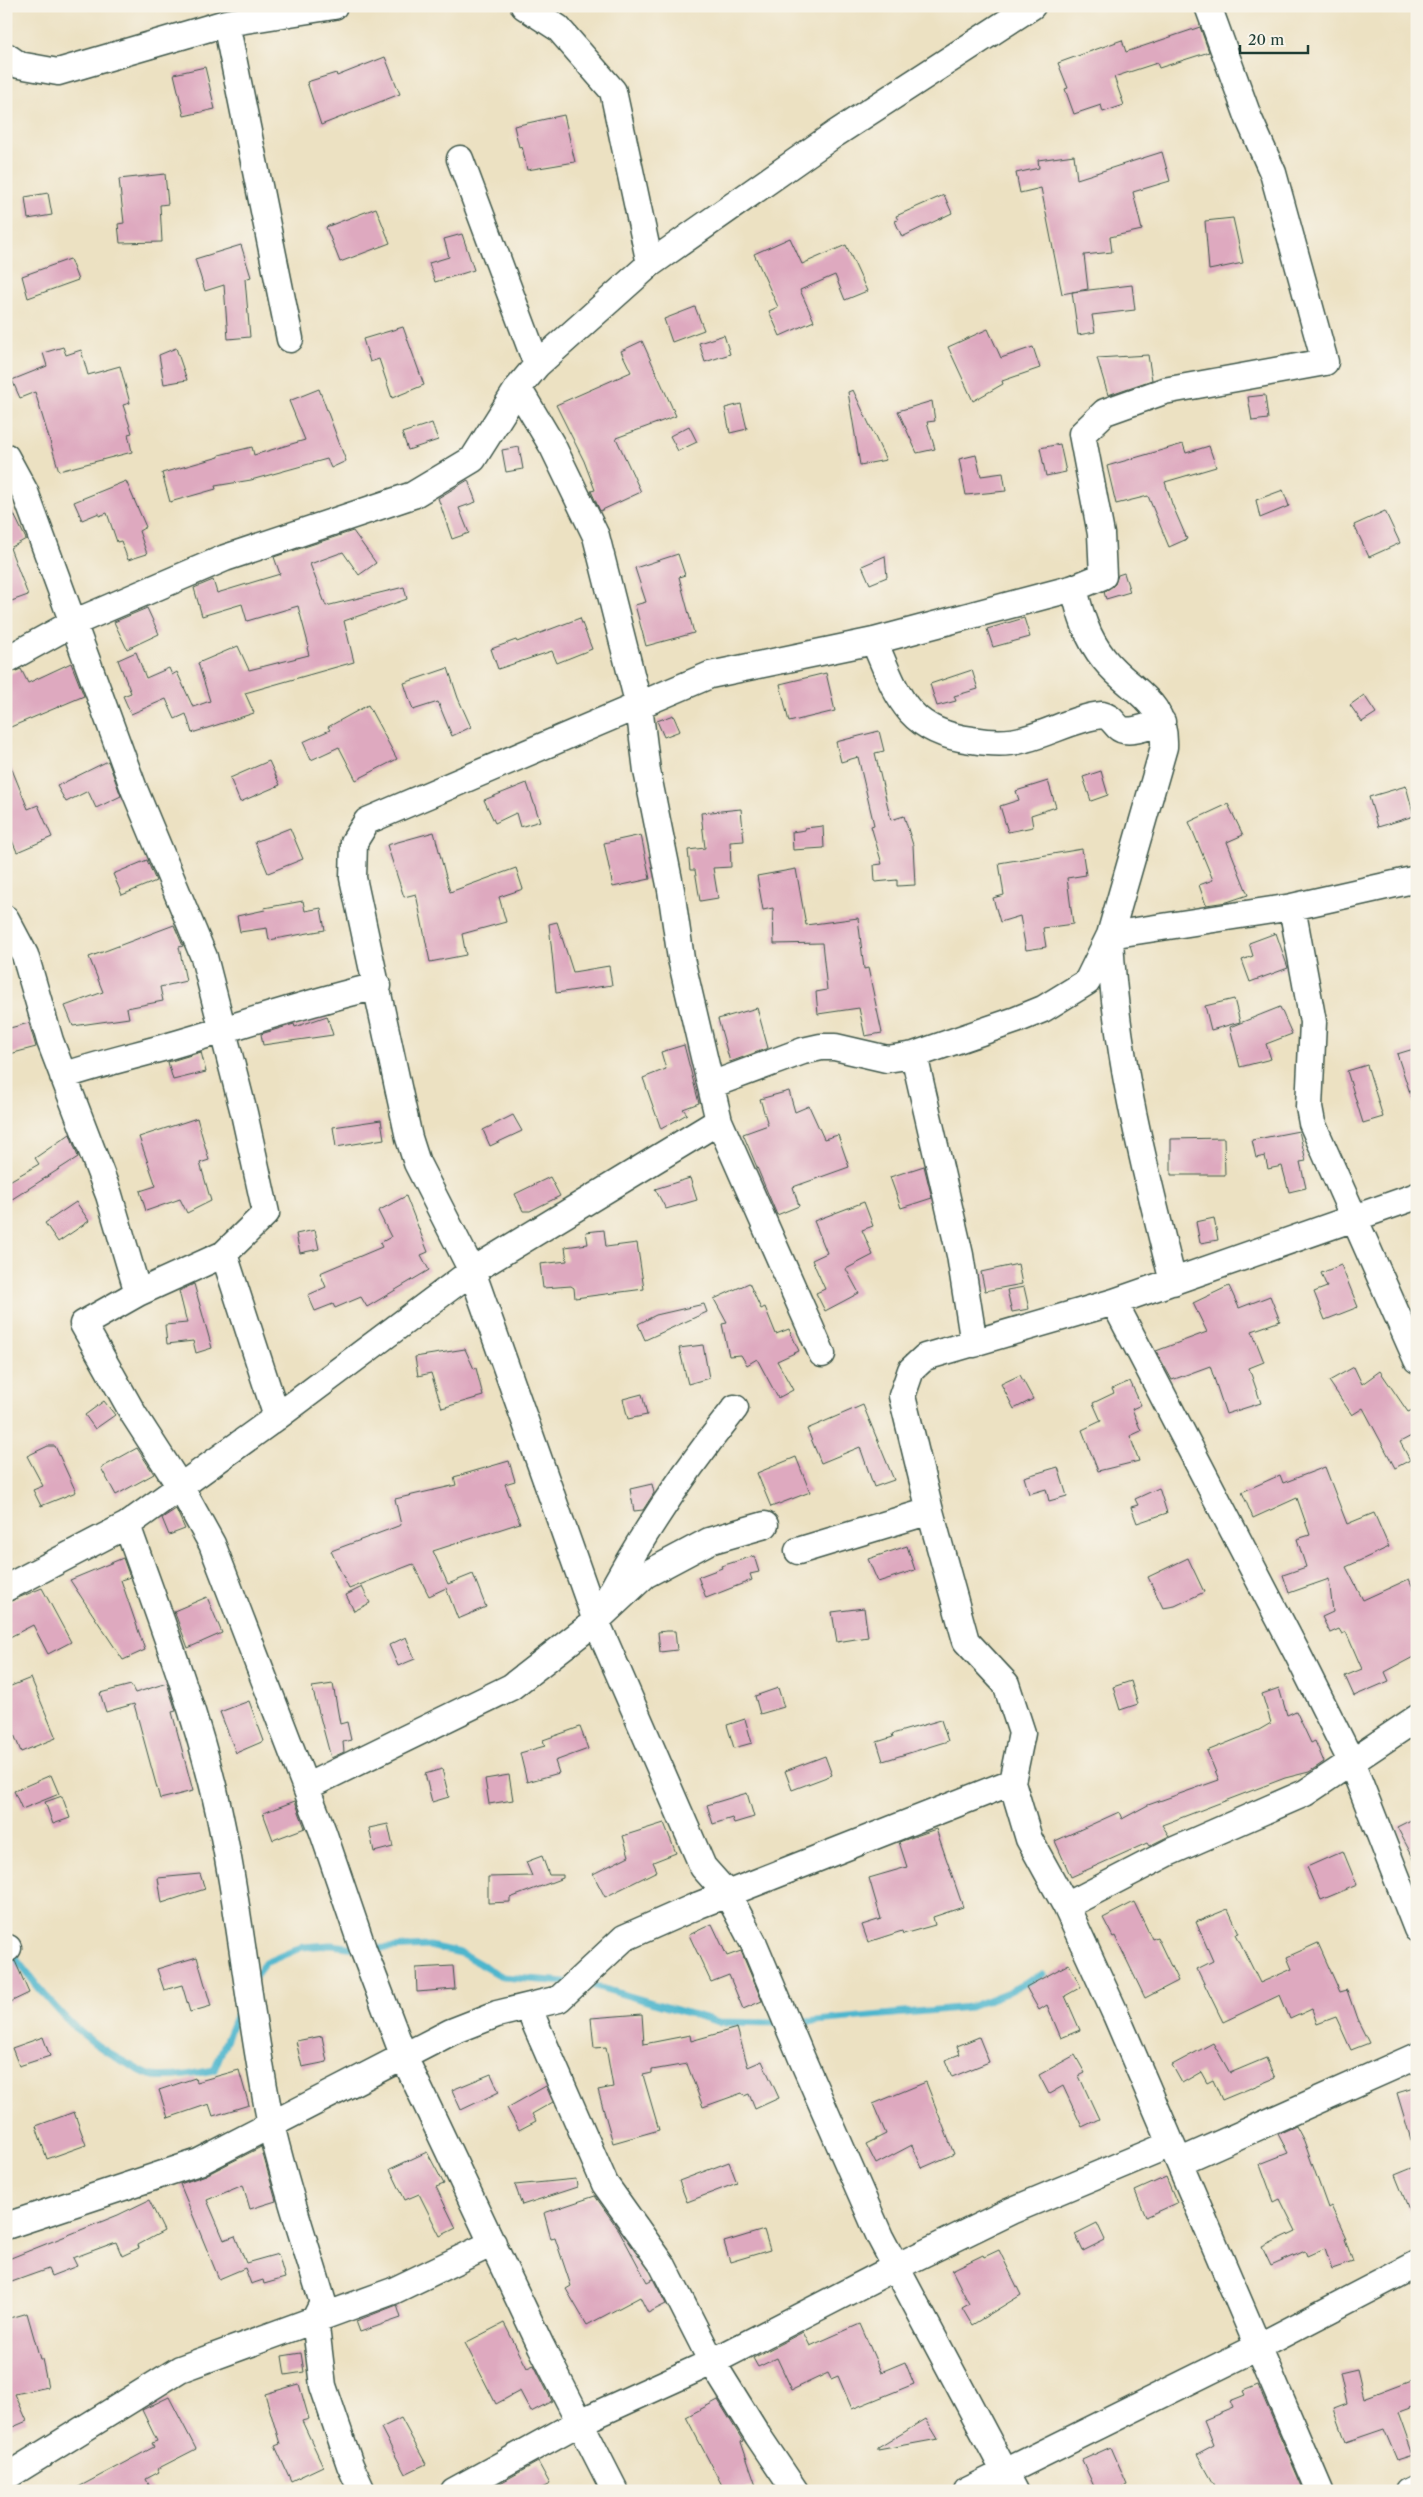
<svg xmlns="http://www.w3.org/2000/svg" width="1423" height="2497" font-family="'Libre Caslon Text',serif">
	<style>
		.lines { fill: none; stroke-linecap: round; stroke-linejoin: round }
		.stream { stroke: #4eb6cd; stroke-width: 7 }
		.building { fill: #dea9bf }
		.minor-casing { stroke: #3e5649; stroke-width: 29 }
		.minor { stroke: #fff; stroke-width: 26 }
	</style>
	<rect width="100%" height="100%" fill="#f7f3e8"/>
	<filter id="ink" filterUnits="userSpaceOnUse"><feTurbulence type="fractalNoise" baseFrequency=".02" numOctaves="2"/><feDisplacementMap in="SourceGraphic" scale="10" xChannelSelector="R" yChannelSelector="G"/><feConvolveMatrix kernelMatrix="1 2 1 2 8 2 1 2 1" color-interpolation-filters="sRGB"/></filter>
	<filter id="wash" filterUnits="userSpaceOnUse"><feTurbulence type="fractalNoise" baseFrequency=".0096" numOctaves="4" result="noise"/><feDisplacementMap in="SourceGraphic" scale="20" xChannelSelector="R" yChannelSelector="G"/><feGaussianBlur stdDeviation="1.12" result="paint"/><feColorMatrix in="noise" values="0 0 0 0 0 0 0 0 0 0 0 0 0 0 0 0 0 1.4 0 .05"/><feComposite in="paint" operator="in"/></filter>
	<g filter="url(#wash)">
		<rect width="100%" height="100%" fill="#ece1c2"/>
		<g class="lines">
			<path class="stream" d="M369 1949 429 1946 461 1953 503 1977 566 1982
				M10 1951C46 1998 75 2038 130 2065 137 2069 146 2075 154 2076 174 2078 194 2074 214 2070L241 2004
				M253 1979 265 1963 302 1947 331 1945 356 1948
				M584 1983 719 2022 781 2023
				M794 2023 970 2007 1006 1993 1043 1974"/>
		</g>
		<g id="blocks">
			<path class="building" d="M1200 27 1209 52 1159 68 1157 63 1114 77 1124 105 1103 112 1101 105 1074 114 1065 89 1068 88 1058 63 1122 40 1126 52Z
				M385 57 400 94 321 125 307 82 336 73 337 76Z
				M205 67 215 109 184 116 174 74Z
				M564 115 575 162 527 170 522 146 519 147 514 126Z
				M1162 152 1170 181 1133 192 1142 230 1110 237 1112 252 1084 255 1088 289 1062 294 1041 188 1020 193 1016 173 1039 168 1038 160 1074 155 1077 179Z
				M165 174 168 204 160 205 162 242 120 243 118 224 124 223 119 179Z
				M48 193 52 215 28 219 25 197Z
				M944 195 952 213 902 237 895 221 898 220 896 216Z
				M376 208 390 243 340 262 326 227Z
				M1233 218 1243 263 1209 270 1205 221Z
				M462 234 474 270 435 282 429 263 449 257 444 239Z
				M790 238 802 264 846 245 867 291 845 300 835 275 800 290 814 321 780 336 769 311 778 307 754 254Z
				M241 245 251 277 245 279 250 337 228 339 224 285 205 291 195 259Z
				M70 259 78 280 28 298 22 276Z
				M1132 285 1135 310 1092 315 1095 332 1078 335 1072 292Z
				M695 307 704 330 672 342 664 319Z
				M403 327 424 385 392 398 379 359 370 362 363 339Z
				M988 329 1001 358 1033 347 1040 368 1002 381 1003 384 973 401 948 347Z
				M724 335 730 354 705 362 699 343Z
				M642 341 676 416 616 438 641 492 600 511 591 491 595 490 584 461 556 405 631 372 621 351Z
				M63 347 66 355 81 350 88 375 120 366 130 403 123 405 132 433 128 434 132 452 59 471 35 392 20 398 12 380 47 366 43 353Z
				M176 348 187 380 164 384 159 355Z
				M1148 355 1152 380 1108 395 1097 358Z
				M319 389 346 461 331 468 327 459 251 480 215 486 216 489 170 502 162 473 219 457V455L252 447 254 455 305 440 289 401Z
				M853 390 886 460 860 465 848 392Z
				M1265 395 1268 419 1252 421 1248 397Z
				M932 401 935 421 927 422 935 449 917 453 898 411Z
				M741 404 747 429 730 433 725 408Z
				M432 423 438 440 408 450 402 433Z
				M689 426 697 442 678 451 670 436Z
				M1060 444 1066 472 1046 476 1040 448Z
				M1183 444 1186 453 1209 446 1216 467 1165 482 1172 504 1187 539 1169 547 1148 496 1116 504 1107 466Z
				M519 447 523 469 506 472 502 450Z
				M976 455 981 476 1003 473 1006 491 966 495 959 459Z
				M468 480 476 502 459 508 469 533 452 539 438 498Z
				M126 481 146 527 139 531 147 554 128 560 121 541 117 542 107 513 99 516V513L82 520 74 502Z
				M1283 490 1289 506 1260 518 1256 500Z
				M6 498 26 539 10 548 28 595 6 603Z
				M1385 511 1400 543 1369 557 1354 525Z
				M353 531 376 563 359 575 343 552 310 564 326 606 404 587 407 599 344 621 354 662 245 693 254 713 192 733 186 714 175 719 166 699 131 714 123 696 131 693 118 660 136 652 146 678 169 668 172 675 177 672 193 707 210 701 198 663 238 646 249 670 309 655 307 648 309 647 298 606 247 621 242 604 202 616 194 588 213 580 217 593 280 574 274 557Z
				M678 554 685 575 679 577 694 633 646 646 635 605 646 602 635 568Z
				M885 556 887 577 870 584 862 566Z
				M1124 573 1130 592 1106 599 1104 592 1115 584 1118 575Z
				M147 608 159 634 127 649 114 622Z
				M580 618 592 649 557 663 552 651 498 669 491 649 516 640 517 642Z
				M1024 618 1030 637 993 647 987 629Z
				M71 663 84 696 6 729V675L21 669 28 683Z
				M448 668 458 698 471 727 452 736 438 702 413 710 404 683Z
				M972 670 978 689 954 696 956 701 937 706 930 684Z
				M826 673 835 711 789 722 780 684Z
				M1364 695 1376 713 1362 722 1350 705Z
				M368 705 397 759 356 780 339 747 311 760 303 742 330 730 328 727Z
				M673 715 680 731 664 737 657 721Z
				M879 731 884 751 875 753 891 820 904 816 913 845 915 885 897 886V880L875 882 874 865 882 864 871 826 874 825 858 757 841 762 836 742Z
				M7 757 28 809 38 805 52 837 17 852 6 827Z
				M108 761 121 796 96 808 88 791 66 802 57 786Z
				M269 761 280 785 240 802 230 778Z
				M1101 771 1108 795 1091 801 1083 777Z
				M1048 781 1056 807 1031 815 1033 827 1008 832 1000 806 1019 800 1016 791Z
				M527 783 540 821 520 827 516 813 495 823 484 800Z
				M1406 786 1414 816 1378 827 1369 797Z
				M1228 804 1243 835 1227 842 1248 895 1227 902 1206 905 1199 885 1213 880 1189 822Z
				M741 809 744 841 730 842 731 867 713 868 718 898 700 901 695 870H690L688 850 705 848 701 813Z
				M823 826 824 848 793 850 792 832 805 830V828Z
				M290 828 303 859 268 873 255 842Z
				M434 832 450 892 516 868 523 889 499 897 506 922 462 934 466 955 430 962 416 894 404 897 387 845Z
				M641 835 650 879 613 887 604 843Z
				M1082 849 1086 875 1067 878 1073 924 1043 928 1046 947 1026 950 1020 916 1000 922 993 898 1004 895 999 863Z
				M147 860 156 881 122 895 113 874Z
				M796 869 806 925 858 918 864 969 868 968 882 1033 865 1036 859 1008 818 1014 816 992 827 990 822 943 774 944 773 908 763 910 757 876Z
				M303 901 305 911 321 908 325 930 269 940 267 928 240 932 237 916 265 910 264 908Z
				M557 922 573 972 609 966 612 985 556 993 549 924Z
				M174 925 183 946 179 947 186 981 160 987 163 1001 127 1008 129 1018 73 1026 65 1006 103 992 89 957Z
				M1276 933 1288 968 1250 982 1242 960 1253 956 1249 943Z
				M1234 999 1240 1022 1211 1030 1205 1006Z
				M1280 1007 1292 1034 1266 1044 1271 1059 1240 1067 1230 1027Z
				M757 1008 768 1048 730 1062 718 1019Z
				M327 1016 333 1035 263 1045 261 1034 294 1024 295 1027Z
				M29 1023 36 1047 6 1055V1029Z
				M684 1045 699 1103 683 1109 687 1114 661 1129 643 1078 666 1069 661 1052Z
				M1417 1048V1101L1413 1102 1397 1054Z
				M201 1052 206 1072 173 1080 168 1062Z
				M1367 1065 1383 1117 1363 1123 1347 1071Z
				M789 1091 795 1112 809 1106 824 1139 838 1135 849 1167 793 1187 799 1206 777 1215 743 1134 768 1125 760 1099Z
				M513 1115 522 1131 490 1146 483 1130Z
				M197 1118 209 1160 200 1163 211 1201 187 1213 180 1199 146 1211 140 1191 156 1186 139 1137Z
				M381 1120 384 1139 336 1147 333 1127Z
				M1299 1131 1306 1161 1300 1162 1306 1188 1289 1192 1282 1166 1268 1169 1265 1156 1256 1158 1252 1140Z
				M70 1134 78 1157 6 1203V1183L39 1164 35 1158Z
				M1224 1138 1225 1175H1171V1139Z
				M924 1166 932 1198 901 1208 890 1177Z
				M550 1177 560 1196 530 1211H523L515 1194Z
				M690 1178 697 1200 666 1209 655 1189Z
				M406 1196 428 1252 421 1255 429 1270 367 1307 361 1297 335 1308 333 1304 315 1311 308 1295 326 1287 320 1273 382 1247 380 1243 391 1237 378 1211Z
				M76 1202 89 1221 58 1242 45 1223Z
				M864 1202 873 1226 862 1230 873 1255 846 1269 859 1293 825 1311 816 1293 825 1289 812 1260 827 1253 814 1221Z
				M1214 1218 1218 1240 1200 1243 1196 1222Z
				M315 1230 319 1249 300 1253 296 1234Z
				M604 1230 606 1247 637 1243 644 1289 575 1298 574 1288 571 1286 543 1288 540 1264 567 1261 565 1247 588 1244 586 1232Z
				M1018 1264 1022 1284 985 1291 981 1272Z
				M1341 1265 1358 1307 1325 1320 1314 1292 1327 1287 1321 1273Z
				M749 1283 761 1309 765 1307 776 1334 789 1329 799 1351 777 1361 793 1390 778 1398 757 1359 747 1365 741 1355 729 1356 722 1324 727 1323 714 1299Z
				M194 1284 212 1348 196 1353 193 1341 167 1344 165 1325 187 1323 179 1291Z
				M1229 1286 1239 1308 1270 1296 1280 1321 1252 1331 1264 1362 1249 1368 1261 1403 1226 1414 1210 1366 1172 1380 1156 1351 1207 1332 1193 1303Z
				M1024 1287 1029 1309 1012 1312 1007 1290Z
				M704 1304 707 1312 645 1340 638 1324 656 1315Z
				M703 1345 709 1378 688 1384 679 1348Z
				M465 1349 474 1369 476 1368 483 1396 442 1408 431 1373 418 1376 415 1357Z
				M1354 1367 1362 1384 1380 1371 1408 1412 1417 1408V1433L1400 1442 1410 1460 1395 1468 1363 1408 1352 1415 1329 1381Z
				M1020 1375 1033 1399 1014 1409 1001 1384Z
				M1130 1381 1141 1405 1132 1409 1141 1431 1130 1436 1139 1461 1098 1471 1082 1430 1101 1421 1093 1403 1114 1393 1112 1389Z
				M642 1394 647 1415 628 1419 623 1399Z
				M104 1401 115 1415 95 1429 85 1415Z
				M863 1405 894 1480 874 1487 860 1447 821 1463 807 1429Z
				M48 1446H55L76 1492 41 1506 33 1490 43 1486 27 1456Z
				M137 1448 154 1474 116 1495 101 1468Z
				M796 1457 810 1492 771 1507 757 1473Z
				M509 1461 515 1481 505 1484 520 1523 433 1551 448 1584 473 1574 486 1607 458 1619 446 1588 429 1596 413 1564 349 1589 331 1551 401 1525 395 1499 456 1485 454 1477Z
				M1058 1467 1067 1496 1049 1501 1046 1489 1029 1494 1024 1477Z
				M1325 1467 1347 1524 1374 1513 1389 1547 1346 1567 1363 1600 1409 1579 1417 1596V1655L1385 1672 1389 1681 1354 1696 1345 1676 1362 1669 1346 1632 1342 1634 1339 1629 1330 1633 1322 1617 1333 1612 1329 1579 1289 1593 1283 1575 1306 1567 1297 1539 1310 1535 1297 1498 1253 1518 1242 1492 1280 1475 1283 1483Z
				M652 1484 654 1493 643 1510 634 1511 630 1489Z
				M1159 1488 1167 1513 1137 1523 1131 1507 1138 1505 1135 1499Z
				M176 1509 185 1529 169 1535 162 1518Z
				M907 1546 915 1570 878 1582 868 1559Z
				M754 1556 759 1572 750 1574 752 1580 706 1598 698 1577 722 1568 721 1566Z
				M123 1558 130 1577 121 1580 145 1650 123 1660 70 1580Z
				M1188 1558 1204 1592 1175 1606 1163 1608 1148 1577Z
				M362 1587 370 1603 354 1611 346 1595Z
				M42 1588 71 1642 48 1654 33 1625 6 1639V1603Z
				M207 1597 222 1633 188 1648 174 1611Z
				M864 1608 868 1637 837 1642 832 1612Z
				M667 1631H675L677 1650 660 1652 658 1632Z
				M406 1637 415 1659 398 1666 389 1645Z
				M31 1678 56 1738 21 1752 6 1714V1688Z
				M1131 1681 1138 1704 1120 1710 1113 1687Z
				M167 1683 176 1711 172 1712 193 1791 160 1799 134 1704 106 1712 100 1693 131 1685 135 1693Z
				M333 1684 340 1724 347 1722 351 1740 343 1742 344 1752 331 1758 312 1687Z
				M778 1688 784 1707 760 1714 755 1696Z
				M1279 1688 1287 1715 1296 1711 1311 1743 1315 1741 1324 1762 1309 1772 1285 1778 1162 1825 1169 1836 1149 1846 1147 1843 1071 1877 1055 1841 1119 1812 1122 1819 1148 1805 1219 1780 1207 1751 1259 1730 1271 1723 1262 1694Z
				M249 1701 264 1741 236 1753 220 1712Z
				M745 1719 752 1743 734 1748 727 1725Z
				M941 1720 948 1741 883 1761 877 1742 893 1737 892 1734Z
				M580 1727 588 1749 555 1761 559 1773 527 1782 520 1753 545 1746 543 1740Z
				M825 1756 832 1775 792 1790 785 1771Z
				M442 1769 449 1797 432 1802 425 1774Z
				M51 1775 59 1794 22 1809 14 1791Z
				M509 1775 513 1800 489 1804 485 1779Z
				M747 1793 754 1817 734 1823 732 1818 713 1824 707 1805Z
				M62 1796 70 1818 53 1824 45 1802Z
				M295 1801 305 1828 273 1840 263 1813Z
				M1417 1817V1865L1397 1827Z
				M664 1823 676 1853 653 1862 657 1871 605 1897 593 1874 629 1856 623 1836Z
				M388 1824 393 1847 374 1852 369 1828Z
				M936 1829 963 1907 933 1917 935 1925 903 1934 902 1931 868 1942 862 1925 881 1919 869 1878 907 1867 899 1842Z
				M1343 1851 1357 1885 1321 1900 1307 1867Z
				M542 1856 549 1875H563V1878L510 1898V1902L488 1903V1877L532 1876 526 1862Z
				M200 1874 205 1889 162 1903 158 1878Z
				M1134 1902 1152 1939 1157 1937 1178 1981 1145 1998 1115 1936 1113 1937 1103 1918Z
				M1228 1909 1239 1933 1236 1934 1260 1983 1292 1969 1287 1957 1318 1943 1340 1992 1347 1990 1357 2019 1369 2043 1351 2050 1336 2017 1317 2024 1312 2009 1290 2019 1280 1995 1223 2022 1197 1969 1213 1961 1196 1922Z
				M712 1924 727 1956 741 1951 762 2001 743 2009 729 1975 711 1982 689 1935Z
				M197 1957 211 2006 190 2012 182 1985 164 1990 157 1969Z
				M15 1961 29 1993 6 2004V1964Z
				M1069 1964 1081 1987 1065 1996 1080 2030 1061 2038 1047 2005 1039 2010 1026 1987Z
				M453 1966 455 1989 417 1992 416 1968Z
				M642 2014 644 2044 690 2035 691 2041 737 2028 748 2067 762 2061 779 2098 755 2109 749 2094 744 2096 742 2093 703 2107 687 2064 652 2070V2073L643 2075 659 2130 613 2143 598 2090 613 2087 606 2047 594 2048 591 2018Z
				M322 2036 327 2062 302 2067 296 2041Z
				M43 2037 50 2056 19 2066 12 2048Z
				M979 2037 989 2062 952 2077 945 2060 960 2054 957 2046Z
				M1213 2043 1230 2073 1266 2058 1275 2078 1222 2100 1213 2080 1207 2083 1201 2072 1182 2083 1172 2065Z
				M1075 2055 1085 2073 1079 2076 1099 2119 1082 2127 1063 2086 1049 2094 1039 2075Z
				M239 2070 249 2105 213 2116 209 2104 168 2118 159 2090 195 2078 196 2082Z
				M491 2074 499 2092 461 2110 452 2090Z
				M926 2082 954 2154 922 2168 912 2145 876 2164 866 2144 886 2134 873 2104Z
				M546 2086 553 2102 532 2114 536 2121 519 2130 507 2108Z
				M1417 2087V2142L1412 2143 1397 2093Z
				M74 2112 86 2145 47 2159 36 2126Z
				M1296 2126 1304 2141 1328 2208 1331 2206 1346 2238 1345 2239 1353 2262 1332 2269 1325 2248 1307 2256 1305 2251 1271 2266 1262 2247 1296 2231 1280 2199 1274 2202 1260 2164 1288 2153 1278 2134Z
				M261 2147 276 2201 250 2209 243 2185 207 2200 224 2240 235 2236 246 2263 278 2254 285 2278 264 2284 263 2280 251 2284 245 2268 219 2279 180 2184 206 2175Z
				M427 2152 444 2184 436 2187 456 2228 440 2236 419 2194 405 2200 390 2169Z
				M729 2162 737 2183 687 2202 679 2181Z
				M1417 2166V2227H1416L1395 2175Z
				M1166 2177 1177 2203 1146 2217 1135 2191Z
				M576 2179 577 2187 522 2205 515 2185Z
				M595 2196 619 2230 647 2282 653 2279 666 2304 648 2313 640 2297 587 2325 566 2289 571 2286 555 2238 551 2239 544 2213Z
				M149 2200 164 2231 138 2245 139 2248 122 2256 116 2242 73 2258 77 2266 51 2276 48 2269 6 2284V2260L118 2215Z
				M1097 2223 1105 2240 1083 2251 1075 2234Z
				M764 2230 770 2250 730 2262 724 2242Z
				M999 2250 1021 2295 972 2325 962 2308 969 2304 952 2270 983 2255 984 2257Z
				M397 2305 401 2318 360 2332 356 2321Z
				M27 2313 40 2359H42L48 2387 15 2394 27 2421 6 2430V2319Z
				M504 2323 527 2368 534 2365 552 2401 531 2412 520 2391 496 2404 465 2343Z
				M860 2324 881 2372 905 2362 914 2384 852 2409 838 2376 831 2379 828 2373 792 2390 777 2358 758 2367 753 2358 803 2332 810 2346Z
				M301 2353 304 2372 285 2375 282 2356Z
				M1357 2369 1364 2398 1417 2378V2406L1398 2413 1413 2455 1397 2460 1384 2429 1346 2442 1334 2409 1347 2404 1340 2373Z
				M299 2384 309 2419 302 2421 323 2466 291 2481 275 2446 280 2444 265 2394Z
				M1258 2385 1304 2491H1218L1197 2454 1214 2445 1204 2420 1233 2408 1230 2401 1245 2395 1243 2391Z
				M169 2397 196 2449 157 2469 159 2472 146 2479 152 2491H71L154 2447 152 2443 157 2441 142 2410Z
				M718 2400 743 2441 741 2442 756 2486 742 2491H725L686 2417Z
				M401 2418 426 2464 405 2474 381 2428Z
				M926 2419 938 2439 878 2450V2448Z
				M1111 2447 1127 2484 1112 2491H1096L1082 2460Z
				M538 2462 550 2484 536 2491H486Z"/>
		</g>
	</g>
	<g filter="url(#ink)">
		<use href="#blocks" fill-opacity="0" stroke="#3e5649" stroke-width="1"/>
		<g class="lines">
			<defs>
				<path id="minor" d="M524 6 558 28 613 91 650 264
					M226 23 290 339
					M6 56 19 65 58 72 226 23 334 6
					M460 159 537 365
					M518 388 553 447 596 536 639 706 647 771 671 890 681 959 719 1121 822 1354
					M6 457 25 492 134 789 204 957 244 1113 266 1213 224 1254 138 1293 83 1324 134 1415 181 1488 212 1544 323 1832 363 1949 404 2057 541 2346 615 2491
					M874 641C897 695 907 732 972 740 989 743 1009 744 1025 739 1049 733 1078 717 1102 715 1111 717 1112 721 1118 727 1127 736 1151 725 1162 722
					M6 660 73 623 225 558 413 495 473 459 518 388 537 365 650 264 835 134 1032 6
					M1292 907 1313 1022 1309 1107 1312 1123 1417 1360
					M6 919 25 955 50 1041 109 1195 138 1293
					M1110 935 1292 907 1417 879
					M1110 939C1116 1060 1144 1165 1173 1282
					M914 1055 960 1255 974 1344
					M63 1076C98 1064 134 1056 169 1046 239 1026 307 1002 378 986
					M711 1085 803 1051 821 1047H835L887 1059 914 1055 1016 1020 1043 1009 1087 982 1110 935 1164 747C1166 698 1130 692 1104 659 1087 638 1080 614 1074 588
					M224 1254 277 1417
					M1114 1302 1298 1655 1351 1761 1417 1929
					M127 1525C158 1613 192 1700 214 1790 240 1900 248 2014 271 2124 284 2183 306 2245 323 2303L315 2319 323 2386 350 2465 362 2491
					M798 1551 930 1511
					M6 1588 127 1525 277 1417 472 1271 719 1121
					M607 1600C643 1532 687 1468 735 1408
					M306 1787 511 1687 596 1621 645 1575 709 1541 765 1525
					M1066 1906 1170 1852 1305 1793 1417 1718
					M6 1949 8 1948
					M528 2007 605 2184 662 2264 712 2362 758 2436 795 2491
					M1179 2162 1417 2056
					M6 2226 199 2162 451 2032 497 2014 559 1999 624 1938 699 1905 1012 1782
					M6 2477 180 2369 393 2291 493 2243
					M454 2491 580 2422 712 2362 896 2267 1011 2211 1171 2144
					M967 2491 1258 2347 1417 2264
					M1015 2491 880 2237 803 2061 754 1944 728 1895 703 1867 596 1621 472 1271 417 1163 409 1138 353 878 354 842 367 821 710 675 874 641 1074 588 1103 576 1101 534 1082 434 1105 412 1164 391 1325 362 1273 173 1249 119 1208 6
					M1320 2491 1116 2015 1066 1906 1029 1839 1012 1782 1022 1733 1006 1684 966 1641 930 1511 902 1396 911 1370 925 1357 1114 1302 1417 1196
					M1409 2491 1417 2487"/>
			</defs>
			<use href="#minor" class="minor-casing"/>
			<use href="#minor" class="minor"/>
		</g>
	</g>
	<rect width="1423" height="2497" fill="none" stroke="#f7f3e8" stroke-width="25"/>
	<path d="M1240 45v8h68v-8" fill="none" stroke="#1f3d34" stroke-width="2.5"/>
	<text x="1248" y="45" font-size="15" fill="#1f3d34" stroke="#f7f3e8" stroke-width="4" paint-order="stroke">20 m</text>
</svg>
